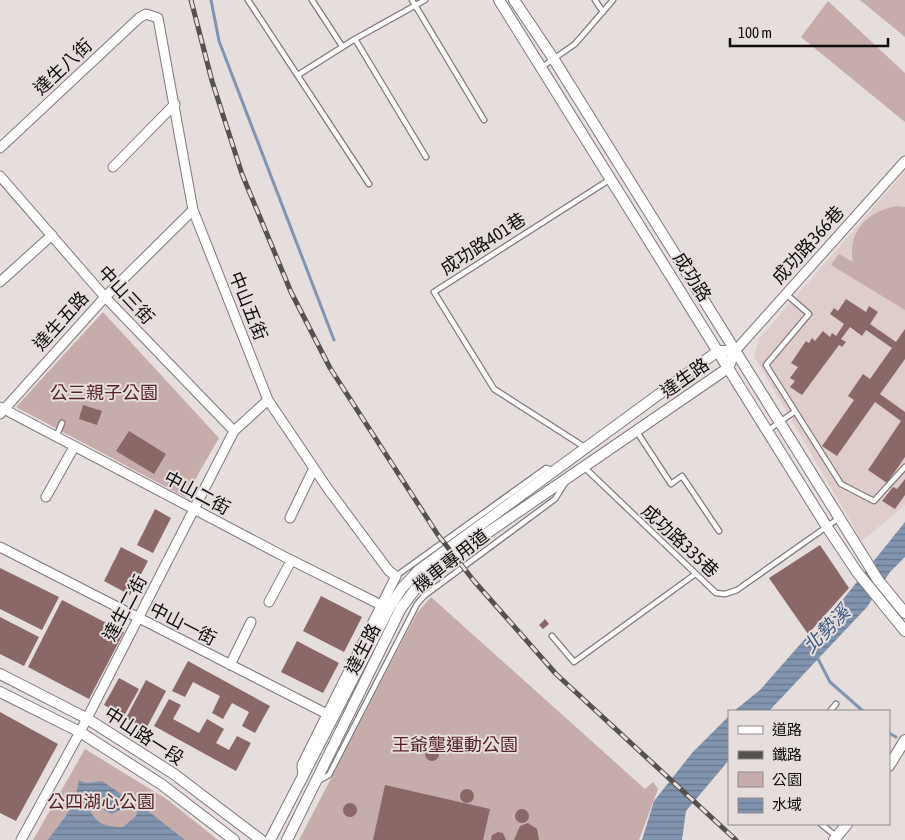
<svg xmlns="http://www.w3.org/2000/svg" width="905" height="840" font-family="'Asap Condensed','Noto Sans TC',sans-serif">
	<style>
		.built { fill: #dfcdcc }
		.green { fill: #c6acab }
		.water { fill: url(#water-rules) }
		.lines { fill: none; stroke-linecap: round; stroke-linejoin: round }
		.stream { stroke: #8294ae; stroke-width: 3 }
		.building { fill: #8a6867 }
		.service-casing { stroke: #817979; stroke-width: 7 }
		.minor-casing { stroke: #817979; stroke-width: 11 }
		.tertiary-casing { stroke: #817979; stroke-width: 12 }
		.service { stroke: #fff; stroke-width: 4.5 }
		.minor { stroke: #fff; stroke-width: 9 }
		.tertiary { stroke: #fff; stroke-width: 10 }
		.rail-casing { stroke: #555151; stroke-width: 5 }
		.rail { stroke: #e6dddd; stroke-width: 3; stroke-dasharray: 9; stroke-linecap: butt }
		.labels { text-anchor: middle; stroke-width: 4; stroke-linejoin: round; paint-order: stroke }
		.street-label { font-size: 18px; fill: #0f0c0c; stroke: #e6dddd }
		.park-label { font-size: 18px; fill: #552324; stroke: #e6dddd }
		.water-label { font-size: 19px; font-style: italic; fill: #3c577f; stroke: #e6dddd }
	</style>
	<defs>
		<pattern id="water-rules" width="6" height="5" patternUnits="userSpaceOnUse" patternTransform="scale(1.25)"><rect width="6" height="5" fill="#8294ae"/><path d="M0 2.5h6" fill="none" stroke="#69778c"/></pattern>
	</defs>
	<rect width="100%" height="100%" fill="#e6dddd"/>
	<path class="built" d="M905 171V505L862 541 754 356 759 339Z"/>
	<path class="green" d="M860 0H905V37Z
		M828 1 905 73V122L801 37Z
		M898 206 905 207V310L831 265 839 254 853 262C847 232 868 210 898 206Z
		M103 312 219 438 185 497 16 407Z
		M431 597 645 789 653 782 658 789 639 840H299L417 613Z
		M85 749 168 800 218 840H33Z"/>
	<path class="water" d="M905 522V557L890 572 867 607 769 711H734L760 690 811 632 816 633Z
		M729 716V760L686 811 682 840H642L654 801 692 753Z
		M79 780 86 783 102 781 121 794 125 802 120 810 112 814 105 811 100 804 88 805C94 823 104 827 123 827L136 816 139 804 185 840H48C65 816 74 811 79 780Z"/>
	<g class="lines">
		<path class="stream" d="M211 0 219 41 334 340
			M816 655 830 682 863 711
			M889 733 896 737"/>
	</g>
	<path class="building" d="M846 299 866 312 869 306 878 312 870 324 896 342 905 329V359L880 394 905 412V457L887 483 868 470 901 421 875 402 837 456 822 446 854 400 848 396 863 374 870 379 892 348 866 330 862 336 850 327 841 339 846 342 842 347 839 345 802 395 790 387 795 381 790 378 798 367 791 363 806 341 809 343 812 338 815 341 823 331 830 337 832 333 836 336 844 324 830 314 834 308 838 311Z
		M83 405 102 411 97 425 79 419Z
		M129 431 166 454 154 474 116 451Z
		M905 479V495L895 509 882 501 893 487 897 489Z
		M155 509 171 518 153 553 137 545Z
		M820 545 849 588 808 634 769 578Z
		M121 547 148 561 130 595 104 581Z
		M0 568 59 597 42 630 0 609Z
		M321 596 362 617 344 652 303 631Z
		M62 600 124 632 89 699 28 667Z
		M0 617 39 637 24 666 0 654Z
		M545 619 549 624 543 629 539 625Z
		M297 641 339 663 323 693 281 672Z
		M188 661 270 706 255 733 242 726 249 712 232 703 223 719 212 713 220 696 193 682 185 697 172 691Z
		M119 678 139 689 124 716 104 705Z
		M146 680 166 691 146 729 126 718Z
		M169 699 181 705 173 719 199 733 207 719 224 729 216 743 229 750 237 736 251 743 236 771 154 726Z
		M0 712 58 744 16 821 0 813Z
		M425 754a7 7 0 1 1 14 0a7 7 0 1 1-14 0Z
		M385 785 490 809 483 840H373Z
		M460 796a7 7 0 1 1 14 0a7 7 0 1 1-14 0Z
		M343 810a7 7 0 1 1 14 0a7 7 0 1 1-14 0Z
		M515 816a7 7 0 1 1 14 0a7 7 0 1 1-14 0Z
		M528 823 537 829 539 840H514L520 826Z
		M498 832 503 833 506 840H491L492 835Z"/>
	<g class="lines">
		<defs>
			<path id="service" d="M248 0 369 184
				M312 0 342 46
				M412 0 484 120
				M595 0 603 12
				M355 39 426 157
				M542 67 575 44 613 0
				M298 75 355 39 425 0
				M786 294 809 314 766 365 841 484 874 501 905 467
				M767 431 794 412
				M637 432 671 484 682 476 719 531
				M56 437 62 423
				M586 448 494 389 434 292 609 180
				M585 468 716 593 725 594 737 590 839 518
				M396 576 546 468 553 470
				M552 636 574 662 694 575
				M830 711 836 704
				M318 781 329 775 417 604 424 596 555 499 565 483
				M821 824 837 837"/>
			<path id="minor" d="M0 148 139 18 146 14 158 18 193 210 268 400 328 489 389 571 396 576 302 765 303 777
				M113 167 175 104
				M0 176 105 297 234 431
				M0 282 52 235
				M735 351 905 161
				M0 407 285 557 381 605
				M0 414 105 297 193 210
				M46 497 74 447
				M290 518 314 468
				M0 547 327 714
				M269 602 291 561
				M230 665 251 622
				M21 840 80 732 234 431 268 400"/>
			<path id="tertiary" d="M499 0 827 527 857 572 905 631
				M514 0 553 58 878 580 905 613
				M0 674 86 718 174 774 261 840
				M0 692 80 732 161 784 234 840
				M889 766 905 740
				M270 840 391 605 402 588 419 570 718 351H735L728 368 426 575 401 608 287 840
				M834 840 847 824"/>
		</defs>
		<use href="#service" class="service-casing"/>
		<use href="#minor" class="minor-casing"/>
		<use href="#tertiary" class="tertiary-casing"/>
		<use href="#service" class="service"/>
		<use href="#minor" class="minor"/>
		<use href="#tertiary" class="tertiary"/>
		<defs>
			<path id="rail" d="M191 0 212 81 242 174 291 292 330 368 438 535 474 581 556 674 736 840"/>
		</defs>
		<use href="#rail" class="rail-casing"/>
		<use href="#rail" class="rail"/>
	</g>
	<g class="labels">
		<g class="street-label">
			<text transform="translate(63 67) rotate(-43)" y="6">達生八街</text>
			<text transform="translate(483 244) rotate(-33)" y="6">成功路401巷</text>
			<text transform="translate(808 245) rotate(-48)" y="6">成功路366巷</text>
			<text transform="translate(692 277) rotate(58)" y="6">成功路</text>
			<text transform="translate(126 295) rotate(47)" y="6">中山三街</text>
			<text transform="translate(248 306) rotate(68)" y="6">中山五街</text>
			<text transform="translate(61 321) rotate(-48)" y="6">達生五路</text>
			<text transform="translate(685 378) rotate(-35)" y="6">達生路</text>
			<text transform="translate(197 493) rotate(28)" y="6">中山二街</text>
			<text transform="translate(680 541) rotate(43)" y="6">成功路335巷</text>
			<text transform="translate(451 561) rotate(-38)" y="6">機車專用道</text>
			<text transform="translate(125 608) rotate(-62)" y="6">達生二街</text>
			<text transform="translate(183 624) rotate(27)" y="6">中山一街</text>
			<text transform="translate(363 649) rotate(-63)" y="6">達生路</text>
			<text transform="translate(144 736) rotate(33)" y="6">中山路一段</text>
		</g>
		<g class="park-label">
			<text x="104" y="399">公三親子公園</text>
			<text x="455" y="751">王爺壟運動公園</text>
			<text x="101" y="808">公四湖心公園</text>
		</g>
		<g class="water-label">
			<text transform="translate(826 629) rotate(-46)" y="7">北勢溪</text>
		</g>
	</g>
	<rect x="728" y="710" width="162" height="115" fill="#e6dddd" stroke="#908989"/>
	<rect x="738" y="726" width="25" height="8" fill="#ffffff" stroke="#908989"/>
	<text x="772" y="735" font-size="15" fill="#0f0c0c">道路</text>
	<rect x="738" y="751" width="25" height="8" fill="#555151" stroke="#908989"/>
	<text x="772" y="760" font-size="15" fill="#0f0c0c">鐵路</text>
	<rect x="738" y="772" width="25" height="15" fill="#c6acab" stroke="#908989"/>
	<text x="772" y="785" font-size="15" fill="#0f0c0c">公園</text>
	<rect x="738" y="798" width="25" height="15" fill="url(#water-rules)" stroke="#908989"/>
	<text x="772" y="810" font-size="15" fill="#0f0c0c">水域</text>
	<path d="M730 38v8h158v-8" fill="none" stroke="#0f0c0c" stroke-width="2.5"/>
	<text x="738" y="38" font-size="15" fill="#0f0c0c" stroke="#e6dddd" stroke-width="4" paint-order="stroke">100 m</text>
</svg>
